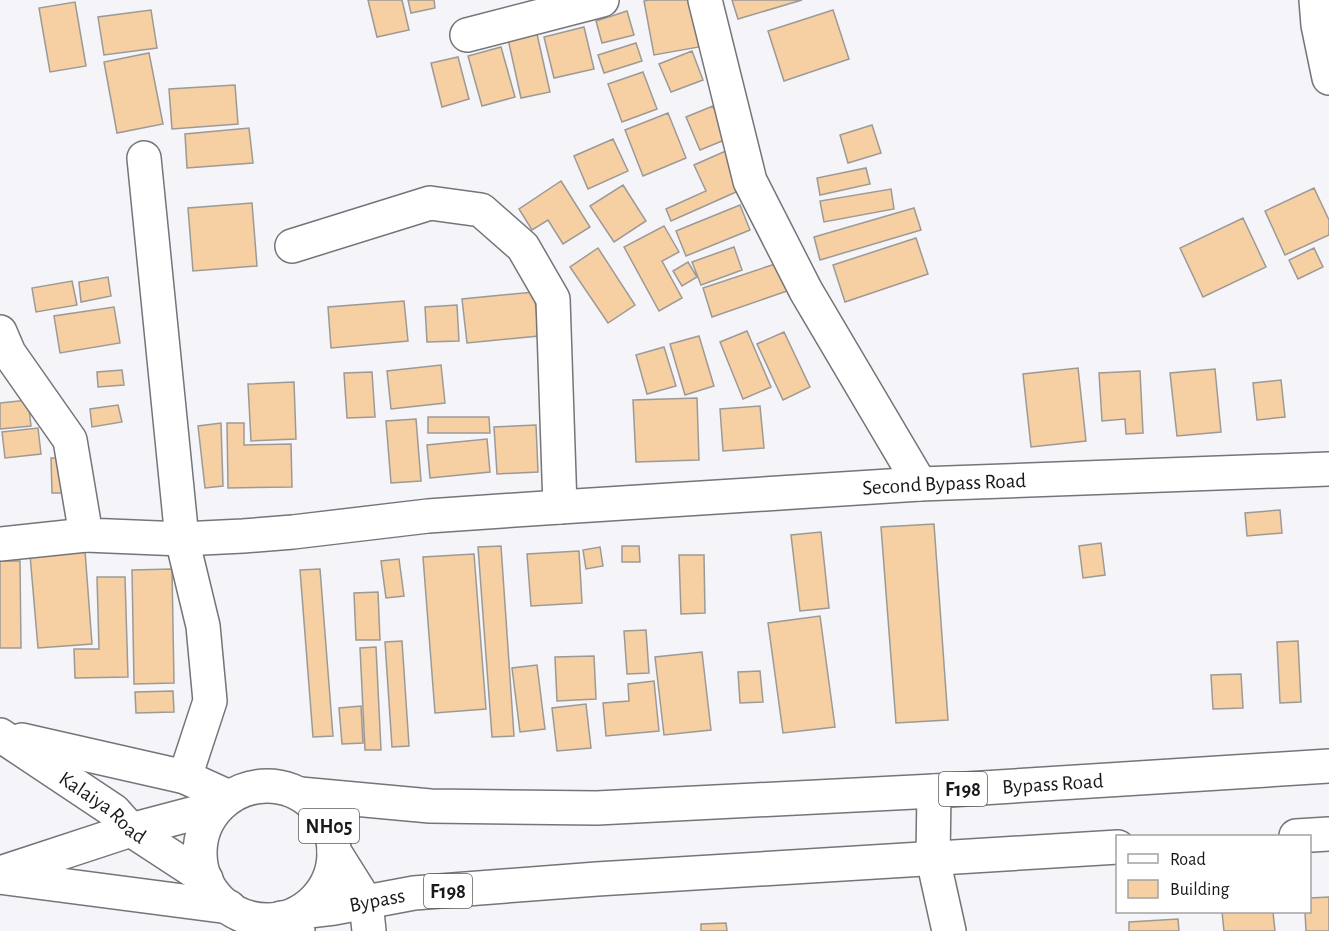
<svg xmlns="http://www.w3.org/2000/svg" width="1329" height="931" font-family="'Alegreya Sans',sans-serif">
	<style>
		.building { fill: #f6cfa2; stroke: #9d9a96; stroke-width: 1.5 }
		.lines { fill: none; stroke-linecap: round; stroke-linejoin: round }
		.minor-casing { stroke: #747578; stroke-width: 36 }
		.secondary-casing { stroke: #747578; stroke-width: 36 }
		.primary-casing { stroke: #747578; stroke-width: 36 }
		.minor { stroke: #fff; stroke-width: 33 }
		.secondary { stroke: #fff; stroke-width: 33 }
		.primary { stroke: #fff; stroke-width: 33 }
		.labels { text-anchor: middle; stroke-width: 6; stroke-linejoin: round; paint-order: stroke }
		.shield { fill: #fff; stroke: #5d5e5f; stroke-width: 1.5 }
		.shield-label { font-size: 20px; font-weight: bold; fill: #18191a }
		.street-label { font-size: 21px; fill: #18191a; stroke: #fff }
	</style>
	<rect width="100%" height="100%" fill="#f4f4f9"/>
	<path class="building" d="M368 0H402L409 30 377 37Z
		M408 0H434L435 8 411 13Z
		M649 0H691L699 47 654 55 644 1Z
		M732 0H802L738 19Z
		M75 2 86 66 50 72 39 8Z
		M151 10 157 48 104 55 98 17Z
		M833 10 849 59 784 81 768 31Z
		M627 11 634 35 602 43 596 21Z
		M584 27 594 69 554 78 544 37Z
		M537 34 550 92 521 98 508 39Z
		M636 43 642 61 604 73 598 55Z
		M501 47 515 97 482 106 468 56Z
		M692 51 703 80 671 92 659 64Z
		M149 53 163 124 117 133 104 62Z
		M458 57 469 99 442 107 431 63Z
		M643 72 657 109 622 122 608 84Z
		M235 85 238 124 172 129 169 89Z
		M713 106 727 139 700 150 686 117Z
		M668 113 686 158 643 176 625 130Z
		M872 125 881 153 848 163 840 135Z
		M249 128 253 163 187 168 185 134Z
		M613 139 628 171 588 189 574 156Z
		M728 150 745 188 671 221 666 209 706 191 694 165Z
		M866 168 870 184 820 195 817 178Z
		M561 181 590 227 563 244 548 220 532 230 519 209Z
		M623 185 646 221 614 242 590 206Z
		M1314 188 1329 220V235L1285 255 1265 211Z
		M891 189 894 209 824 222 820 201Z
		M252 203 257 266 193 271 188 208Z
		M740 205 750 230 686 256 676 231Z
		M914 208 921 230 820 260 814 237Z
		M1243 218 1266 267 1203 297 1180 248Z
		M664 226 679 252 662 261 682 298 659 311 624 247Z
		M916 238 928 274 845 302 833 265Z
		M734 247 742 270 701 285 692 262Z
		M598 248 635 305 608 323 570 267Z
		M1314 248 1323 267 1298 279 1289 260Z
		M688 262 697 277 682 286 673 271Z
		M778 263 787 291 712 317 703 288Z
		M108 277 111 296 81 302 79 282Z
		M72 281 77 305 36 312 32 288Z
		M534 292 539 336 467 343 462 299Z
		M404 301 408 341 331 348 328 307Z
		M457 305 459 341 427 342 425 307Z
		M114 307 120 343 60 353 54 316Z
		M747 331 771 387 743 399 720 342Z
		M784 332 810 387 783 400 757 344Z
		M699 336 714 386 685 395 670 344Z
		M664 347 676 386 647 394 636 355Z
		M441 365 445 403 391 409 387 371Z
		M1078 368 1086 441 1031 447 1023 374Z
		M1215 369 1221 432 1177 436 1170 373Z
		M122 370 124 385 98 387 97 372Z
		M1140 371 1143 433 1126 434 1125 419 1102 421 1099 373Z
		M372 372 375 417 347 418 344 373Z
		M1281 380 1285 417 1257 420 1253 383Z
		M294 382 296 439 251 441 248 384Z
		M697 398 699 460 636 462 633 400Z
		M28 400 31 426 0 429V403Z
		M118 405 122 422 92 427 90 409Z
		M760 406 764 448 723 451 720 409Z
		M428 417H489L490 433H428Z
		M416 419 421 481 391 483 386 421Z
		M221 423 223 486 205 488 198 426Z
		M227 423H244V445L291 444 292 487 228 488Z
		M536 425 538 472 497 474 494 427Z
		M38 428 41 454 5 458 2 432Z
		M487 439 490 472 430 478 427 445Z
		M51 458H72L73 493H52Z
		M1280 510 1282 533 1247 536 1245 513Z
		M934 524 948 720 896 723 881 527Z
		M821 532 829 608 800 611 791 535Z
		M1101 543 1105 575 1083 578 1079 546Z
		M501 546 514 736 492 737 478 547Z
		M622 546H639L640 562H622Z
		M600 547 603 566 586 569 583 550Z
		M85 551 92 644 38 648 30 555Z
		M579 551 582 603 531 606 527 554Z
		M474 554 486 709 435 713 423 557Z
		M679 555H704L705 613 681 614Z
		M399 559 404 596 386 598 381 561Z
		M0 561H20L21 648H0Z
		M172 569 174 683 134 684 132 570Z
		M320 569 333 736 313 737 300 570Z
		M97 577H125L128 677 75 678 74 649H99Z
		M378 592 380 640H356L354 593Z
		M820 616 835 727 783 733 768 623Z
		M646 630 649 673 627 674 624 631Z
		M402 641 409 746 392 747 385 642Z
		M1298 641 1301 702 1280 703 1277 642Z
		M376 647 381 750H365L360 648Z
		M702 652 711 730 664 735 655 657Z
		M594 656 596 699 557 701 555 657Z
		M537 665 545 729 520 732 512 668Z
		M760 671 763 702 740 703 738 672Z
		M1241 674 1243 708 1213 709 1211 675Z
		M654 681 659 731 606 736 603 703 629 701 628 684Z
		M173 691 174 712 136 713 135 692Z
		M586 704 591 748 557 751 552 708Z
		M361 706 363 743 342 744 339 708Z
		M1329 897V931H1306L1305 912H1310V898Z
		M1222 912H1273L1275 931H1224Z
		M1178 919 1179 931H1129V922Z
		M726 923 727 931H701V924Z"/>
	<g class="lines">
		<defs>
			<g id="minor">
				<path d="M705 0 750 181 806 291 920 484"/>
				<path d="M1316 0 1318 25 1329 78"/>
				<path d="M467 35 602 0"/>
				<path d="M144 158 182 539 203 626 210 701 185 777"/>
				<path d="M292 246 430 203 481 210 523 247 553 299 560 507"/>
				<path id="s1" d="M0 332 9 353 70 440 86 535 182 539 243 536 293 532 428 516 560 507 920 484 1329 469"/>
				<path d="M0 544 86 535"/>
				<path d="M934 791 933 859 949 931"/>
			</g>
			<g id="secondary">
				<path id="s2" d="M0 735 114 811 131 830 206 879"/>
				<path d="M22 740 185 777 229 797"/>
				<path d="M334 851 366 902 369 931"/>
				<path d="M281 918 298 931"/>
			</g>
			<g id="primary">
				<circle cx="267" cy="853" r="67"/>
				<path id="s3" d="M300 794 430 806 597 808 934 791 1329 766"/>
				<path d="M1296 836 1329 834"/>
				<path d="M0 873 131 830 218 807"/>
				<path d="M0 877 229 907"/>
				<path id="s4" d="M300 912 334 908 414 893 597 879 1118 847"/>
			</g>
		</defs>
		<use href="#minor" class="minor-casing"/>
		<use href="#secondary" class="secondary-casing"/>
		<use href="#primary" class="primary-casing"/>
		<use href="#minor" class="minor"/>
		<use href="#secondary" class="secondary"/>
		<use href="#primary" class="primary"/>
	</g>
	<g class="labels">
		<g class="shield">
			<rect x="939" y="772" width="48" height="34" rx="4.5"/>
			<rect x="299" y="809" width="60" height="34" rx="4.5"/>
			<rect x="424" y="874" width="48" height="34" rx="4.5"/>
		</g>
		<g class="shield-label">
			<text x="963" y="796">F198</text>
			<text x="329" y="833">NH05</text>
			<text x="448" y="898">F198</text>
		</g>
		<g class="street-label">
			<text dy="7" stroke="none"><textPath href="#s1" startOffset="1086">Second Bypass Road</textPath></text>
			<text dy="7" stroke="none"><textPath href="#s3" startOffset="754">Bypass Road</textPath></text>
			<text dy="7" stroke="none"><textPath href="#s2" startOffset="126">Kalaiya Road</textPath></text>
			<text dy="7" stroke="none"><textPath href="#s4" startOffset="78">Bypass</textPath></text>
		</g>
	</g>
	<rect x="1116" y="835" width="195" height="78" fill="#ffffff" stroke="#a3a3a3" stroke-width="1.5"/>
	<rect x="1128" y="854" width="30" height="9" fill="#ffffff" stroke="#a3a3a3" stroke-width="1.5"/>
	<text x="1170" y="865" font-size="18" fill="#18191a">Road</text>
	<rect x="1128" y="880" width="30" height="18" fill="#f6cfa2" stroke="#a3a3a3" stroke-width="1.5"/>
	<text x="1170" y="895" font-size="18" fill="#18191a">Building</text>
</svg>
